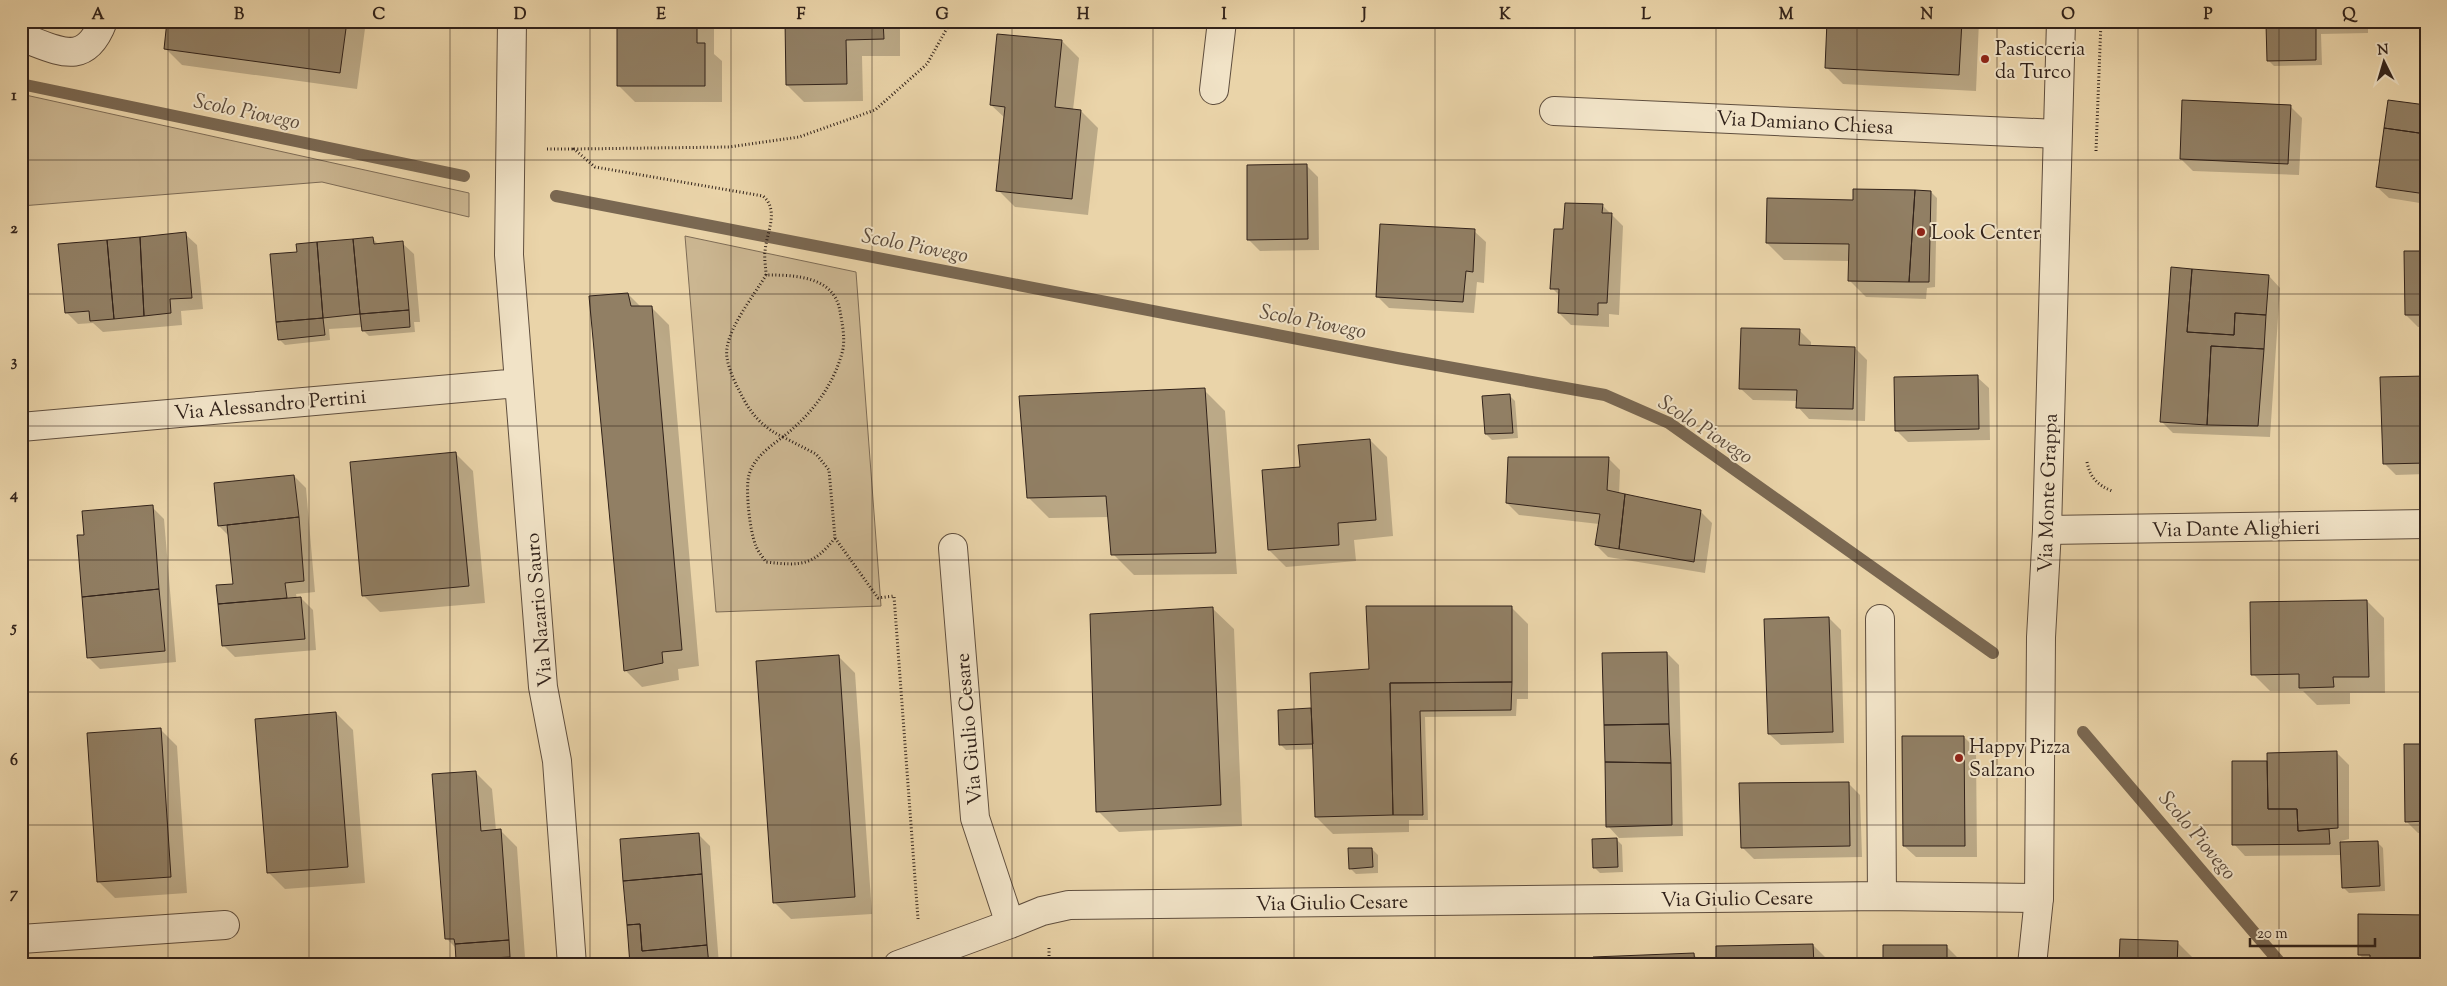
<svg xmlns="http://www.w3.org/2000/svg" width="2447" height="986" font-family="'Sorts Mill Goudy',serif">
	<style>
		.green { fill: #cbb691; stroke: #7e6c56 }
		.shadow { fill: #0003 }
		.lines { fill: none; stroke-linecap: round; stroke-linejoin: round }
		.stream { stroke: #7a6852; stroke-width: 12 }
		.building { fill: #917f64; stroke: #31221a }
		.minor-casing { stroke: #5f4e3e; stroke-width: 30 }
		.tertiary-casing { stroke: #5f4e3e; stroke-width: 30 }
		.path { stroke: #31221a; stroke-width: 3; stroke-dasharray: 1 2.5; stroke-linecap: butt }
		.minor { stroke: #f1e3c7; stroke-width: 28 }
		.tertiary { stroke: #f1e3c7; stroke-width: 28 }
		.grid { fill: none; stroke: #31221a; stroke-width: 1; stroke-opacity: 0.55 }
		.poi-dot { fill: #8f2418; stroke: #f1e3c7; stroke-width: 2 }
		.labels { text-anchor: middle; stroke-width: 4; stroke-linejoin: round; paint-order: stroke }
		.poi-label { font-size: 20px; fill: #31221a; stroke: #f1e3c7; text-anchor: start }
		.street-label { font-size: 20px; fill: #31221a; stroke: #f1e3c7 }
		.water-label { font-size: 21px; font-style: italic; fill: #5c4b3b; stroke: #f1e3c7 }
		.neatline { fill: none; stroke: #31221a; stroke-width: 2 }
		.grid-label { font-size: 16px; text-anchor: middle; font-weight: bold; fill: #31221a }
	</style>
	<rect width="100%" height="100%" fill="#ead4a9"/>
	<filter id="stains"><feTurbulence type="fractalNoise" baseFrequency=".004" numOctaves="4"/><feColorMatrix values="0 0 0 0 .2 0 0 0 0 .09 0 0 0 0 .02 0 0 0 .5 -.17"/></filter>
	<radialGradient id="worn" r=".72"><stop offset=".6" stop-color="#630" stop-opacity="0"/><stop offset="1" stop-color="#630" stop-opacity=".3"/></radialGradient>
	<path class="green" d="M21 94 469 193V217L322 182 21 206Z
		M685 236 856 272 881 606 716 612Z"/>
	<path class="shadow" d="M169 21H366L357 89 182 65 165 48Z
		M618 21H714V54L722 61V102H635L618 85Z
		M786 21H900V56H862L863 101 804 102 787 85Z
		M1828 21H1979L1976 91 1843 84 1826 67Z
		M2275 21H2368V33L2321 34 2322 65 2274 66 2268 60Z
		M1062 41 1079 58 1073 110 1081 111 1098 128 1088 215 1015 207 998 190 1005 118 991 105Z
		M2290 106 2302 118 2299 175 2193 171 2181 159Z
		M2426 106V204L2389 198 2377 187Z
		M1307 166 1318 177 1319 250 1260 251 1248 239Z
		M1931 192 1937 198 1935 287 1927 288 1926 299 1866 297 1849 280 1850 261 1784 260 1767 243Z
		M1602 205 1623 226 1619 315 1609 314V327L1571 325 1559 313 1560 296 1552 288 1564 231Z
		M1474 231 1486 242 1484 283 1477 282 1474 313 1389 308 1377 296Z
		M185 234 197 245 203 309 181 311 182 325 103 332 93 323 78 324 66 312Z
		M372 238 379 245 402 243 414 254 420 322H414L415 332 369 336 363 330V327L329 329 330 340 285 345 279 339 298 253Z
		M2426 252V327H2418L2406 315Z
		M2269 276 2280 288 2270 437 2173 433 2161 421Z
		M628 294 641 307 652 308 669 325 699 666 678 669 679 680 642 687 625 670Z
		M1799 330 1811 342V347L1855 348 1867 360 1865 421 1809 419 1798 407V401L1753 400 1741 389Z
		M1977 377 1989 388 1990 440 1908 442 1896 430Z
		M2426 377V474L2396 475 2384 463Z
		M1204 390 1225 411 1237 574 1134 575 1113 554 1109 517 1049 518 1028 497Z
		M1509 395 1515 401 1518 438 1492 440 1486 434Z
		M1370 440 1387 457 1393 536 1354 540 1356 561 1286 567 1269 550 1301 468Z
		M456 454 473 471 485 603 380 612 363 595Z
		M1608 458 1620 470 1619 494 1700 511 1712 523 1705 573 1608 557 1596 545 1599 524 1519 515 1507 503Z
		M294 476 306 488 315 592 296 594 297 599 301 598 313 610 316 650 235 657 223 645 217 587 234 585 229 536 219 526Z
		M152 507 164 519 176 662 100 669 88 657 85 536Z
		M2367 601 2384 618 2385 693H2350V704L2317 705 2303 691H2270L2253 674Z
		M1511 607 1528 624V699H1517L1516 716 1425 717 1428 820H1409V832L1333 834 1316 817 1314 749 1286 750 1280 744 1279 711 1312 709 1370 670Z
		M1212 608 1234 629 1242 826 1119 832 1098 811Z
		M1829 618 1841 630 1844 743 1781 745 1769 734Z
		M1667 653 1679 665 1683 836 1619 838 1608 826Z
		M838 656 855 673 872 914 791 919 774 902Z
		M336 713 353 730 365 883 285 889 268 872Z
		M160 729 177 746 187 893 115 898 98 881Z
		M1964 737 1976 749 1977 857H1916L1904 846Z
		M2426 745V833H2418L2406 821Z
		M2337 753 2349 765V839L2341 841V843L2377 842 2383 848 2385 891 2349 893 2343 887 2342 855 2245 856 2234 844 2233 763 2268 762Z
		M475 772 492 789 496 830H500L517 847 525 957H515V962L462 965 457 960 456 948 446 938Z
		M1848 783 1860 795 1862 857 1754 859 1742 847Z
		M698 834 710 846 719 965H631Z
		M1616 839 1622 845 1623 872 1600 873 1594 867Z
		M1372 849 1378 855V873L1356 874 1350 868Z
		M2426 916V965H2369L2359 954Z
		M2177 942 2194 959V965H2121Z
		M1813 945 1830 962V965H1717Z
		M1946 946 1958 958V965H1884Z
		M1694 955 1704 965H1594Z"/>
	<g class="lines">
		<path class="stream" d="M21 84 464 176
			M556 196 1397 358 1605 395 1669 423 1993 653
			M2083 732 2282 965"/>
	</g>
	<path class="building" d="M167 21H347L340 73 164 49Z
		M617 21H697V43H705V86H617Z
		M785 21H883L884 39 846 40 847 84 786 85Z
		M1827 21H1962L1959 75 1825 68Z
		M2274 21H2294V23L2274 24Z
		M2294 21H2357V22L2294 23Z
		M2316 23V60L2267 61 2266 24Z
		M997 34 1062 40 1055 107 1081 110 1072 199 996 191 1005 107 990 105Z
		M2182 100 2291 105 2288 164 2180 159Z
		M2388 100 2426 105V134L2384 128Z
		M2384 128 2426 134V194L2376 187Z
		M1307 164 1308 239 1247 240V165Z
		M1853 189 1915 190 1909 282 1848 281 1849 244 1766 243 1767 198 1853 200Z
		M1915 190 1931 191 1929 282H1909Z
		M1565 203 1603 204 1602 213H1612L1607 303H1598V315L1558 313 1559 289H1550L1554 229H1563Z
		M1380 224 1475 229 1473 272 1466 271 1463 302 1376 297Z
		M186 232 192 298 170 299 171 313 144 316 140 237Z
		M140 237 144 316 114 319 107 240Z
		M373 237 374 244 403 241 409 310 360 314 353 239Z
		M353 239 360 314 323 318 317 242Z
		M107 240 114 319 90 321 89 311 65 313 58 244Z
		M317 242 323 318 276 322 270 254 297 252 296 244Z
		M2404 251H2426V315H2405Z
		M2171 267 2192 269 2187 332 2234 335 2235 313 2266 315 2264 349 2211 346 2207 425 2160 422Z
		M2192 269 2269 275 2266 315 2235 313 2234 335 2187 332Z
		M628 293 631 306H652L682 650 662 652 663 663 624 671 589 296Z
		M409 310 410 327 362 331 360 314Z
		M323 318 325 335 278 340 276 322Z
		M1741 328 1800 329 1799 345 1855 347 1853 409 1796 408 1797 390 1739 389Z
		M2211 346 2264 349 2258 426 2207 425Z
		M1978 375 1979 429 1895 431 1894 377Z
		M2426 376V463L2383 464 2380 377Z
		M1205 388 1216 553 1111 555 1106 496 1027 498 1019 396Z
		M1510 394 1513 433 1485 434 1482 396Z
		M1370 439 1376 520 1338 523 1339 545 1268 550 1262 470 1300 467 1298 445Z
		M456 452 469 586 362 596 350 462Z
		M1508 457H1609L1607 490 1625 494 1619 549 1595 545 1600 514 1506 503Z
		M294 475 299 517 218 526 214 483Z
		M1625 494 1701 510 1694 562 1619 549Z
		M153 505 159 589 82 597 77 535H84L82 511Z
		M299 517 304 581 285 583 287 598 218 604 216 585 233 584 227 525Z
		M159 589 165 651 87 658 82 597Z
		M301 597 305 639 222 646 218 604Z
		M2367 600 2369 677H2333L2334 687 2299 688V674L2251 675 2250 602Z
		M1366 606H1512V682L1390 683 1393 815 1315 817 1310 673 1369 669Z
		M1213 607 1221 805 1096 812 1090 614Z
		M1829 617 1833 732 1768 734 1764 619Z
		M1667 652 1669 724 1604 725 1602 653Z
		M839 655 855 897 773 903 756 661Z
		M1512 682 1511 710 1420 711 1423 815H1393L1390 683Z
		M1311 708 1313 744 1279 745 1278 710Z
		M336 712 348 867 267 873 255 719Z
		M1669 724 1671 763 1605 762 1604 725Z
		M161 728 171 877 97 882 87 733Z
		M1902 736H1964L1965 846H1903Z
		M2404 744H2426V821L2405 822Z
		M2337 751 2338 828 2298 831 2297 809H2268L2267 753Z
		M2232 761H2267L2268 809H2297L2298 831 2329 829 2330 844 2232 845Z
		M1605 762 1671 763 1672 825 1606 827Z
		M476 771 481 831 501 829 509 940 455 944 454 939H445L432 774Z
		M1849 782 1850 846 1741 848 1739 783Z
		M699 833 702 874 623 881 620 839Z
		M1617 838 1618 867 1593 868 1592 839Z
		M2378 841 2380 886 2342 888 2340 842Z
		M1348 848H1372L1373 867 1349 869Z
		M702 874 707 945 642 951 640 924 627 925 623 881Z
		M2358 914 2426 915V965H2370V955H2358Z
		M640 924 642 951 707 945 709 965H630L627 925Z
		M2120 939 2178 941 2177 965H2119Z
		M509 940 510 957 456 960 455 944Z
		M1813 944 1814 965H1716V946Z
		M1883 945H1947V965H1883Z
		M1694 953 1695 965H1593V957Z
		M351 960 352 965H277Z
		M1453 961V965L1379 964Z"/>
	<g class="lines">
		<defs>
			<path id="minor" d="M512 21 509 255 543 687 557 761 572 965
				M21 37C58 50 85 69 103 21
				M1214 90 1222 21
				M1554 111 2057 134
				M21 427 519 383
				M2047 530 2426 524
				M953 548 975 818 1010 924 1042 911 1069 905 1882 896 2039 898
				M1880 619 1882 896
				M21 939 225 925
				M898 965 1010 924"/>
			<path id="tertiary" d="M2032 965 2039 898 2041 637 2047 530 2061 21"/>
		</defs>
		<use href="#minor" class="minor-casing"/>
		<use href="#tertiary" class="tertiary-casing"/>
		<path class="path" d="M547 149H574
			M2096 151 2101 21
			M766 275C766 268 764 259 765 252 766 233 780 211 763 196L595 167 574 149 729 147 799 137 875 110 927 64 951 21
			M783 437C763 428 750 413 741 394 735 383 729 370 727 358 723 333 754 296 766 275 795 275 834 276 840 311 842 323 846 340 842 353 833 386 811 415 784 436 771 446 754 457 749 475 745 489 750 533 756 546 758 552 763 557 766 562 801 566 813 566 835 538L829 470 816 454 783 437
			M2087 462C2090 477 2097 485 2112 491
			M835 538 878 598 894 596 918 919
			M1049 948V965"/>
		<use href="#minor" class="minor"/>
		<use href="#tertiary" class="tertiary"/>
	</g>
	<path class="grid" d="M168 21V965M309 21V965M450 21V965M590 21V965M731 21V965M872 21V965M1012 21V965M1153 21V965M1294 21V965M1435 21V965M1575 21V965M1716 21V965M1857 21V965M1997 21V965M2138 21V965M2279 21V965M21 160H2426M21 294H2426M21 426H2426M21 560H2426M21 692H2426M21 825H2426"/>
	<g class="poi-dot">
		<circle cx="1985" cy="59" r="5"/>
		<circle cx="1921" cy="232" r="5"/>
		<circle cx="1959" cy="758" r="5"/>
	</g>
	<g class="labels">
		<g class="poi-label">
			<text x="1995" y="55">Pasticceria<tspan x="1995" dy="23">da Turco</tspan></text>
			<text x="1931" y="239">Look Center</text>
			<text x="1969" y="753">Happy Pizza<tspan x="1969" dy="23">Salzano</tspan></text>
		</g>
		<g class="street-label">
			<text transform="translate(1805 122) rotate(3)" y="7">Via Damiano Chiesa</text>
			<text transform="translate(270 404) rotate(-5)" y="7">Via Alessandro Pertini</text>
			<text transform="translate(2047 493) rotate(-88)" y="7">Via Monte Grappa</text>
			<text transform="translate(2236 528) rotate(-1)" y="7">Via Dante Alighieri</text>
			<text transform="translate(538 610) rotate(-95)" y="7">Via Nazario Sauro</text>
			<text transform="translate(968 729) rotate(-95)" y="7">Via Giulio Cesare</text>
			<text transform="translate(1737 898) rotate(-1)" y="7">Via Giulio Cesare</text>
			<text transform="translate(1332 902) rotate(-1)" y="7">Via Giulio Cesare</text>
		</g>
		<g class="water-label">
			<text transform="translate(247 111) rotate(12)" y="7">Scolo Piovego</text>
			<text transform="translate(915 245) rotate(11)" y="7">Scolo Piovego</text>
			<text transform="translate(1313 321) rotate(11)" y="7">Scolo Piovego</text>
			<text transform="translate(1706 429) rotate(33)" y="7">Scolo Piovego</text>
			<text transform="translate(2198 835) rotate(50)" y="7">Scolo Piovego</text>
		</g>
	</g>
	<rect width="2447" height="986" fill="none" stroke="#ead4a9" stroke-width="55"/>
	<g transform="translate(2384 62) rotate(355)" stroke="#f1e3c7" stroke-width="4" paint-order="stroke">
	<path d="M0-4L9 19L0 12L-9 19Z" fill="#31221a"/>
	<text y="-8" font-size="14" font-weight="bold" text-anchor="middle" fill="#31221a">N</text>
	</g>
	<path d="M2250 938v8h125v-8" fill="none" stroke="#31221a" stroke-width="2.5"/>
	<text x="2257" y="938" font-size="15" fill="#31221a" stroke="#f1e3c7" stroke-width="4" paint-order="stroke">20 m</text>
	<rect x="28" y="28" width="2392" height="930" class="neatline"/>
	<g class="grid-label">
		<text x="98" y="19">A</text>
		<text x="239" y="19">B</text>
		<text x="379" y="19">C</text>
		<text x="520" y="19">D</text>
		<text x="661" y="19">E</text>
		<text x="801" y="19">F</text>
		<text x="942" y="19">G</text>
		<text x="1083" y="19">H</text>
		<text x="1224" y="19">I</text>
		<text x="1364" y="19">J</text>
		<text x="1505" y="19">K</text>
		<text x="1646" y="19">L</text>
		<text x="1786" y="19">M</text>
		<text x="1927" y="19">N</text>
		<text x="2068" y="19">O</text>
		<text x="2208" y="19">P</text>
		<text x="2349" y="19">Q</text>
		<text x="14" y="100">1</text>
		<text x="14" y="233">2</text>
		<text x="14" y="366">3</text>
		<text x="14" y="499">4</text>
		<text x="14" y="632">5</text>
		<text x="14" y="765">6</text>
		<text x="14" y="898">7</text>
	</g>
	<rect width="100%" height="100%" filter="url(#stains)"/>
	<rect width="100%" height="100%" fill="url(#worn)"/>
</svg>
